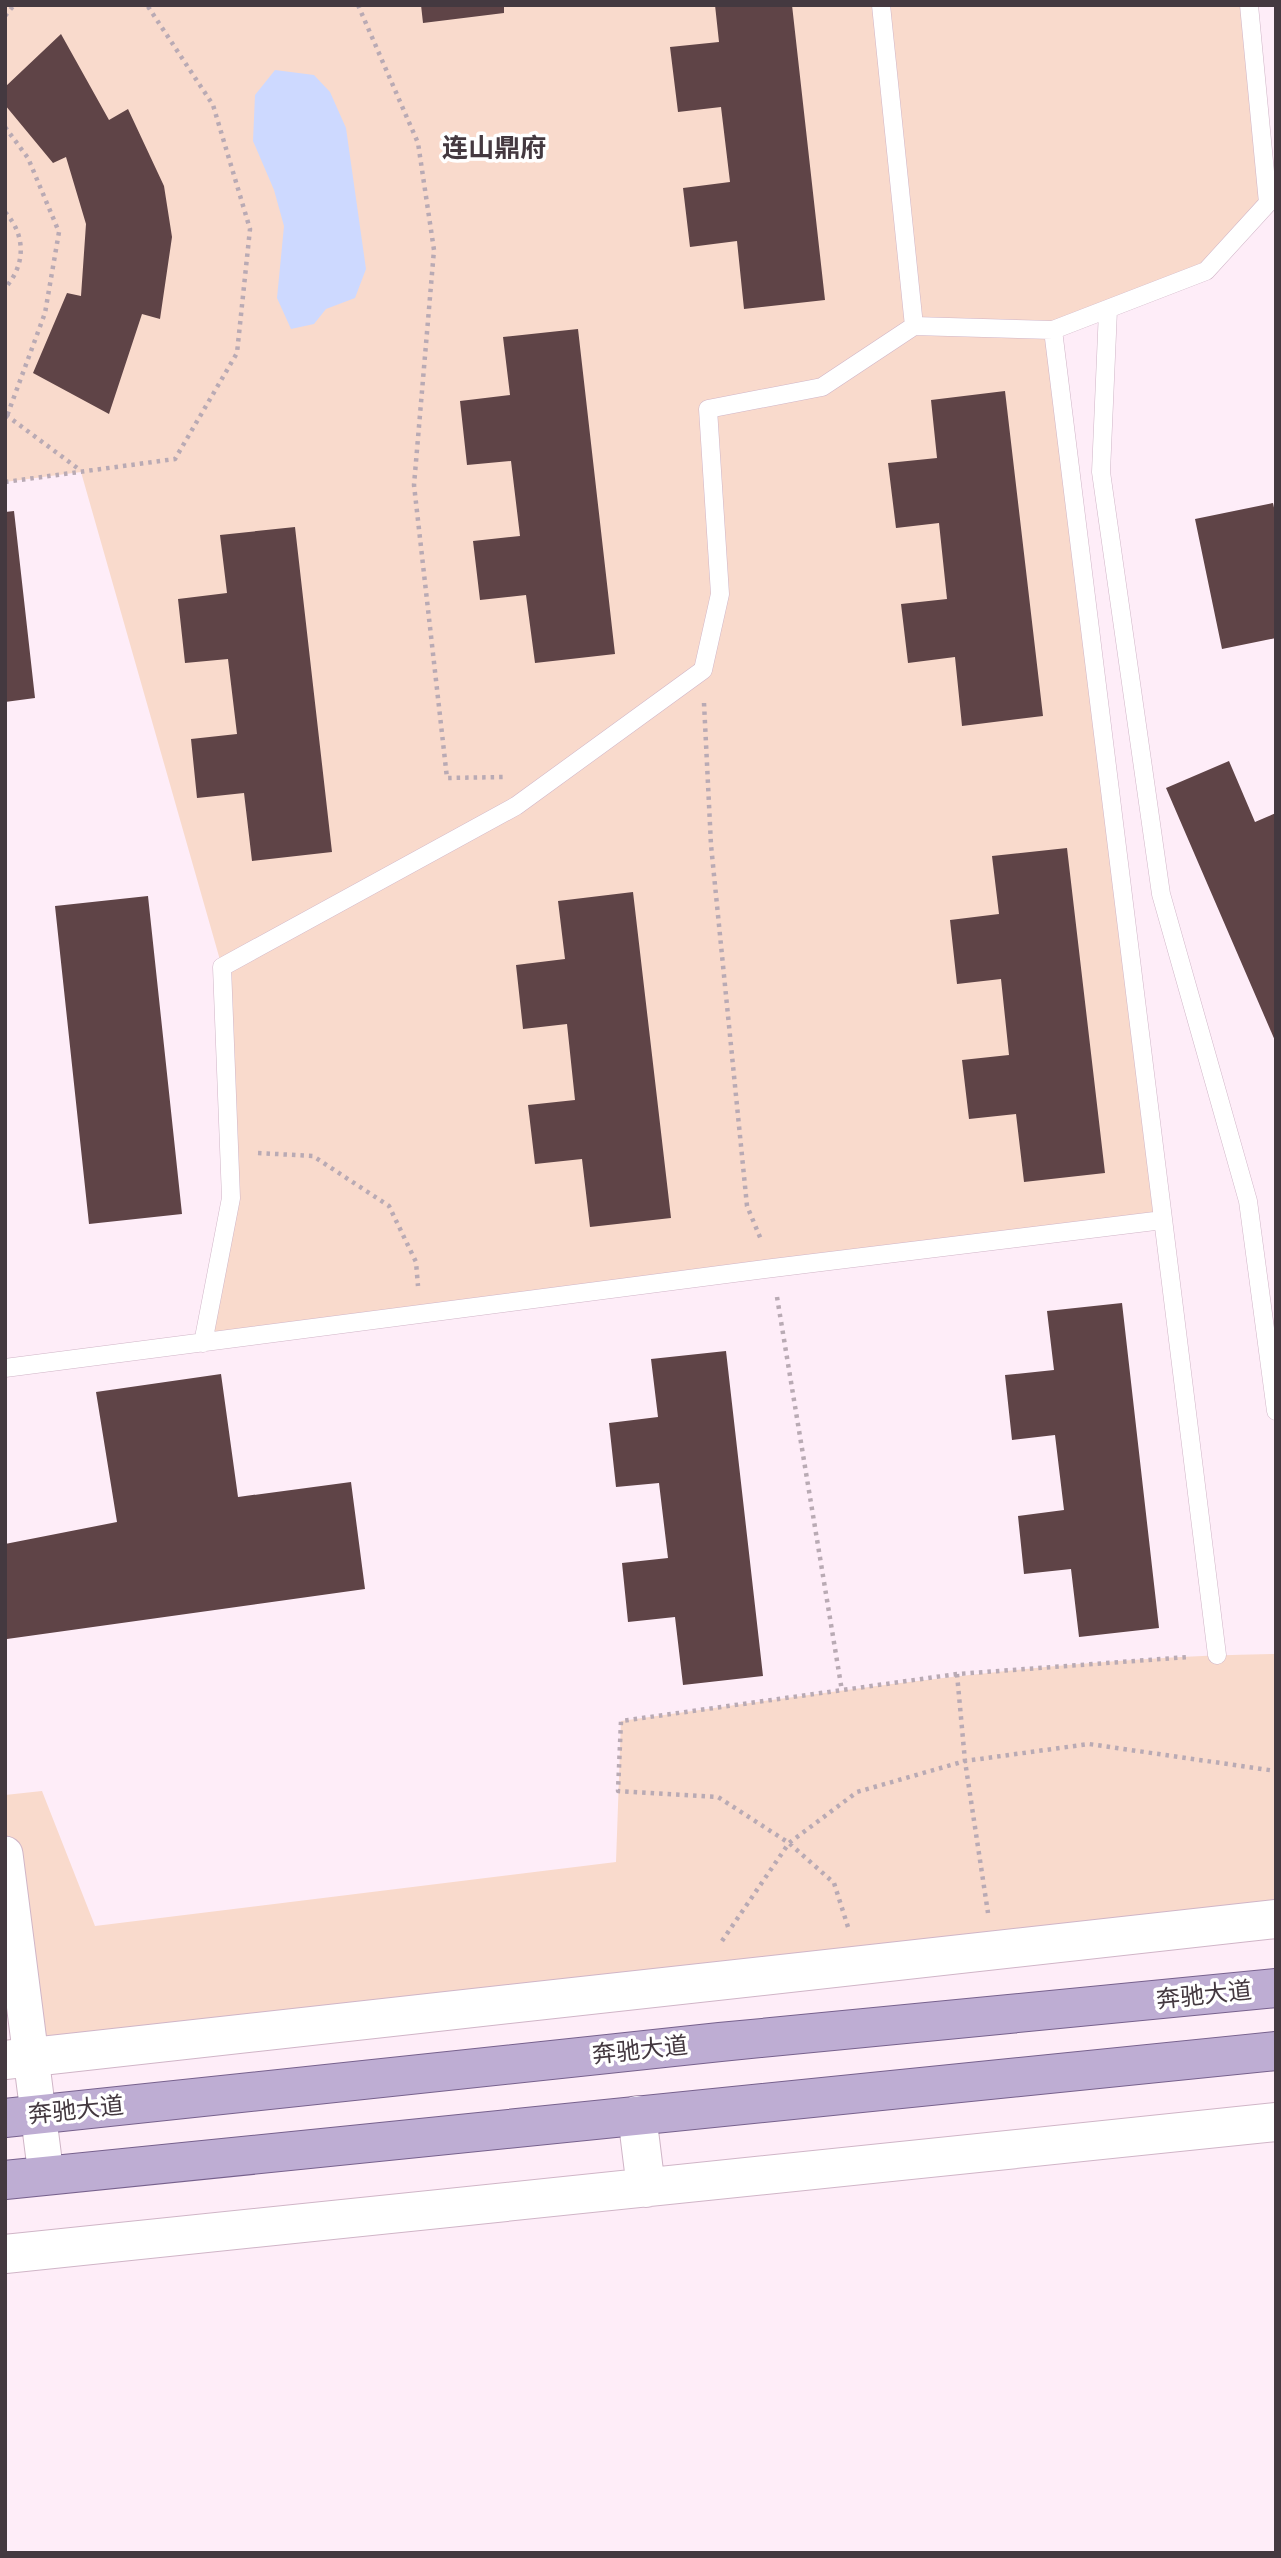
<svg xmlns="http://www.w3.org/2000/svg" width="1281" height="2558" font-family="Rubik,'Noto Sans SC',sans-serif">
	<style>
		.green { fill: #f9dacc }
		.water { fill: #cdd9ff }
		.building { fill: #5f4447 }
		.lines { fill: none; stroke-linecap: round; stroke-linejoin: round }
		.service-casing { stroke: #d0b5c7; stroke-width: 19 }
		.minor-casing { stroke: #d0b5c7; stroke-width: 37 }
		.tertiary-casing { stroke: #d0b5c7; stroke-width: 40 }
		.primary-casing { stroke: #77618d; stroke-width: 40 }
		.path { stroke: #b9aab4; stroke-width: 4.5; stroke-dasharray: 3.5 5; stroke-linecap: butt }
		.service { stroke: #fff; stroke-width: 18 }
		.minor { stroke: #fff; stroke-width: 35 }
		.tertiary { stroke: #fff; stroke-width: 38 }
		.primary { stroke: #beadd3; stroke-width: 38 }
		.labels { text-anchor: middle; stroke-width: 7; stroke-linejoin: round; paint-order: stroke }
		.street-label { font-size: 24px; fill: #443940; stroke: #fff }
		.neighbourhood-label { font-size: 26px; font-weight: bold; fill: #443940; stroke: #fff }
	</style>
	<rect width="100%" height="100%" fill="#feedf8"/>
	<path class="green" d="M5 5H1248L1268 203 1206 271 1054 330 1163 1220 203 1343 231 1198 222 967 81 472 5 482Z
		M1276 1654V1919L33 2057 5 1854V1795L42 1791 95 1926 616 1862 621 1721C838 1691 1056 1657 1276 1654Z"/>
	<path class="water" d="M275 70 314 75 330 92 346 128 366 269 355 298 326 309 314 324 291 329 277 298 284 226 274 190 253 141 255 95Z"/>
	<path class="building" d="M421 5H504V13L423 23Z
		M715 5H792L825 300 744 309 737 241 690 247 683 188 730 182 721 107 678 112 670 47 719 42Z
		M61 34 109 120 128 109 164 186 172 237 160 319 142 314 109 414 33 373 67 293 81 296 86 224 66 157 53 163 5 105V87Z
		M578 329 615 654 535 663 526 595 480 600 473 541 520 536 511 461 467 465 460 401 510 395 503 337Z
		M1005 391 1043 716 962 726 955 657 908 663 901 604 947 599 939 523 896 528 888 463 937 458 931 400Z
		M1273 503 1276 517V638L1222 649 1195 519Z
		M14 511 35 698 5 702V512Z
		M295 527 332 852 252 861 244 793 197 798 191 739 237 734 228 659 185 663 178 599 227 593 220 535Z
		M1229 761 1255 822 1276 813V1043L1166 788Z
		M1067 848 1105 1173 1024 1182 1016 1114 969 1119 962 1060 1009 1055 1001 979 957 984 950 920 999 914 992 856Z
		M633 892 671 1218 590 1227 582 1159 535 1164 528 1105 575 1100 567 1024 523 1029 516 965 565 959 558 901Z
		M148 896 182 1214 89 1224 55 906Z
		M1122 1303 1159 1628 1079 1637 1071 1569 1024 1574 1018 1516 1064 1510 1055 1435 1012 1440 1005 1375 1054 1370 1047 1311Z
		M726 1351 763 1676 683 1685 675 1617 628 1622 622 1563 668 1558 659 1483 616 1487 609 1423 658 1417 651 1359Z
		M221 1374 238 1497 351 1482 365 1589 7 1639 5 1544 117 1522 96 1392Z"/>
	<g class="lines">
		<defs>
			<path id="service" d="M881 5 914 326
				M1108 310 1101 472 1161 894 1248 1201 1276 1411
				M1053 330 1217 1655
				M203 1343 231 1198 222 967 516 806 703 670 720 594 708 409 822 387 914 326 1053 330 1206 271 1268 203 1249 5
				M5 1368 773 1268 1163 1220"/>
			<path id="minor" d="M5 1854 46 2175"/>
			<path id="tertiary" d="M5 2060 1276 1919
				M637 2115 646 2188
				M5 2254 1276 2122"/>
			<path id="primary" d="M5 2118 720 2042 1276 1988
				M5 2180 1276 2051"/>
		</defs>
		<use href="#service" class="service-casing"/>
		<use href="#minor" class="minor-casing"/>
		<use href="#tertiary" class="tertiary-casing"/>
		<use href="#primary" class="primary-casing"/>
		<path class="path" d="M358 5 418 143 434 250 414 485 447 778 504 777
			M5 16 14 5
			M5 127 28 158 59 232 45 313 7 416
			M5 212C26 235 26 265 5 288
			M6 415 80 470
			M5 482 175 459 237 353 250 229 213 105 147 5
			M704 703 711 845 747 1206 762 1242
			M258 1153 313 1156 389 1206 416 1262 418 1286
			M777 1297 842 1691
			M957 1674 965 1761 988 1913
			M848 1927 834 1883 789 1843 718 1797 618 1791 621 1721 957 1674 1189 1657
			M722 1941 789 1843 857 1792 965 1761 1089 1744 1276 1771"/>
		<use href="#service" class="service"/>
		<use href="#minor" class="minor"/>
		<use href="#tertiary" class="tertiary"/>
		<use href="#primary" class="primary"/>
	</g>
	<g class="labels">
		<g class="street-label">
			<text transform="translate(1204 1995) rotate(-6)" y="8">奔驰大道</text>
			<text transform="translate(640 2050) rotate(-6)" y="8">奔驰大道</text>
			<text transform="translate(76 2110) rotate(-6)" y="8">奔驰大道</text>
		</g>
		<g class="neighbourhood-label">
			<text x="494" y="157">连山鼎府</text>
		</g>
	</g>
	<rect width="1281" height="2558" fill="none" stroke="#443940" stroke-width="14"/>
</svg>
